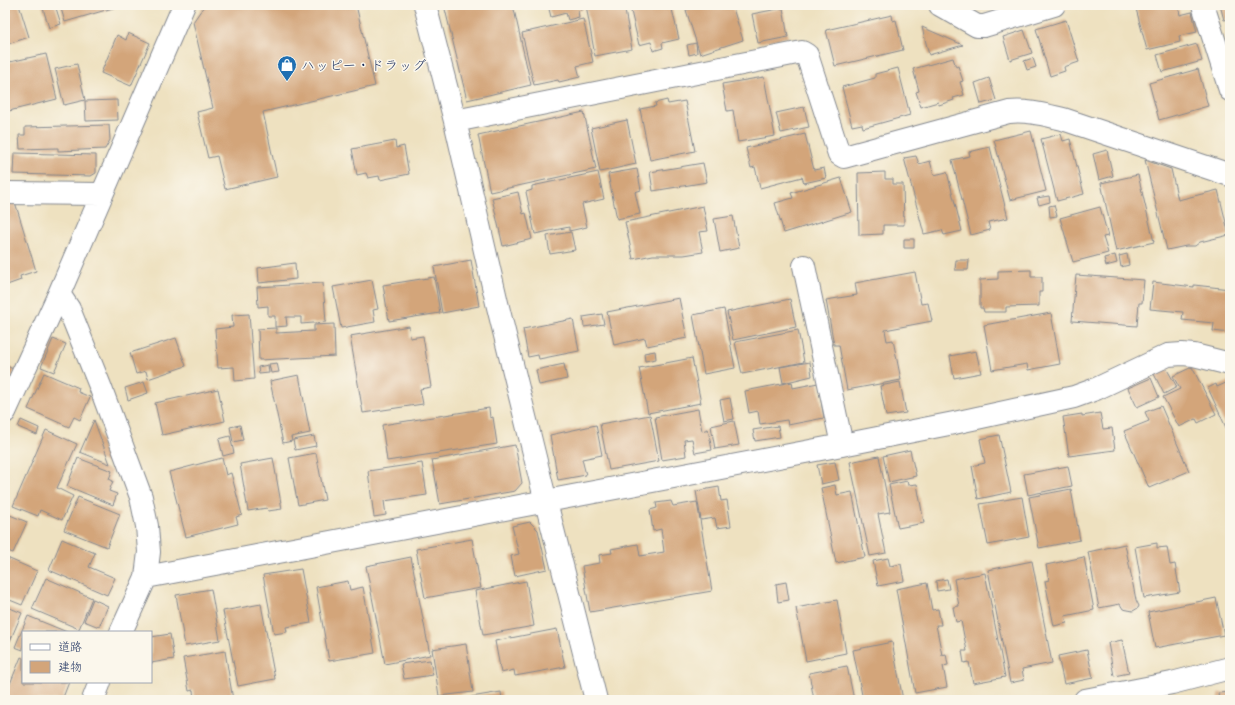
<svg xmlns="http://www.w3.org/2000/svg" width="1235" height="705" font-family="Itim,'Klee One',sans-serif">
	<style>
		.building { fill: #d3a57a }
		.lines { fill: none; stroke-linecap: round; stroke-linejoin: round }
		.minor-casing { stroke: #84888f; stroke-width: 24 }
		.minor { stroke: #fff; stroke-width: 22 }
		.labels { text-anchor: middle; stroke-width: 3; stroke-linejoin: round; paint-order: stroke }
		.poi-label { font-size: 14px; fill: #1b2f5e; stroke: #fbf7ec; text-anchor: start }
	</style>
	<rect width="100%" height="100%" fill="#fbf7ec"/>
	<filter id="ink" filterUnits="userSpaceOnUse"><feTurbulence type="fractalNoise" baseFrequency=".025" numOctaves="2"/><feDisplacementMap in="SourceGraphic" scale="8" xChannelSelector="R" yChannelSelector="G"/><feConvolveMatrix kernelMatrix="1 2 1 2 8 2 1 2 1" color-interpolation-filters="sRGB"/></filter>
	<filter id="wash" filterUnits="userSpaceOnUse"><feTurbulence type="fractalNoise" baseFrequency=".012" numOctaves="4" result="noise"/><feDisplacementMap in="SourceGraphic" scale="16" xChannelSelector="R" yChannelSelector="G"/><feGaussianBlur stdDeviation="0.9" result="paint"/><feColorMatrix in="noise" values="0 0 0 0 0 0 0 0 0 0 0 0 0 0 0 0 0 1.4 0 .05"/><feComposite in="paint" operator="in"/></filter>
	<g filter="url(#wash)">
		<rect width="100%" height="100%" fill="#eee1c0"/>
		<g id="blocks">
			<path class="building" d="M5 5H19L29 37 5 45Z
				M42 5H55L61 24 49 28Z
				M60 5H123L65 22Z
				M209 5H356L375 86 263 112 277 177 225 189 217 156 208 158 197 112 213 108 193 22 204 6Z
				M444 5H513L531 85 467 100Z
				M548 5H582L583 9 578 11 579 17 568 20 566 13 551 17Z
				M586 5H624L632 49 595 56Z
				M639 5H671L679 39 662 43 663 48 653 51 651 42 639 45 630 7Z
				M702 5H732L743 40 700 54 686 10Z
				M1135 5H1178L1180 15 1192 12 1197 32 1179 36 1180 42 1147 50Z
				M1220 5H1230V19L1224 20Z
				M783 8 788 37 758 43 752 14Z
				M892 15 893 21 896 20 903 50 835 66 826 30Z
				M583 19 593 62 577 66 580 77 559 82 558 80 534 85 522 33Z
				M1066 20 1079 62 1064 67 1065 71 1050 76 1036 29Z
				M922 27 963 45 929 55Z
				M1024 30 1032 53 1010 60 1003 37Z
				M128 33 150 43 131 86 101 73 117 35 126 40Z
				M696 43 697 53 689 55 687 45Z
				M1197 44 1202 61 1162 72 1157 55Z
				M46 54 57 99 5 112V63Z
				M953 58 956 67 958 66 963 81 960 82 964 95 953 98 954 100 939 105 938 102 921 107 916 92 919 91 913 69Z
				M1033 58 1036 67 1027 70 1024 61Z
				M77 64 85 100 64 105 55 69Z
				M898 68 910 115 863 128 862 124 852 126 842 87 875 78V74Z
				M1198 69 1208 106 1159 120 1149 83Z
				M764 77 775 136 738 142 733 110 727 111 722 84Z
				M989 78 996 100 981 104 975 83Z
				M117 100 118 120 86 121 85 101Z
				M667 100 668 104 685 101 695 151 650 160 640 109 656 106 655 103Z
				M804 107 809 127 781 133 776 113Z
				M584 112 596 169 490 192 478 135Z
				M627 120 636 164 600 172 591 128Z
				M109 125 110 140 105 149 58 151V148L20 149 19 135H25V127Z
				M1031 131 1046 191 1010 200 994 140Z
				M805 134 814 170 824 168 826 178 804 183 802 177 760 188 755 167 751 168 746 148Z
				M1061 134 1063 141 1070 139 1084 194 1057 201 1041 139Z
				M395 141 396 148 404 146 409 174 380 180 379 176 368 178 366 173 357 175 352 149Z
				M990 147 1008 218 988 222 990 230 971 235 952 160 970 156 969 152Z
				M1107 150 1113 176 1099 180 1093 154Z
				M14 153 96 155V173L91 176 13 174Z
				M916 156 919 164 930 161 934 175 947 172 962 231 944 235 942 230 924 234 904 158Z
				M1145 160 1171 169 1178 200 1218 190 1229 235 1200 242 1195 246H1186L1167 250Z
				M703 163 707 182 653 191 650 172Z
				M637 169 641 190 635 192 640 214 617 219 608 174Z
				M598 172 604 199 582 204 587 227 569 231V227L535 234 526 192 532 190V186Z
				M885 172V179H893V184H903L904 225H883V234L859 235 858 173Z
				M1138 175 1154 242 1116 251 1101 183Z
				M841 178 852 212 784 233 775 203 793 198 791 193Z
				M518 192 523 214 526 213 532 239 503 246 492 198Z
				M1049 196 1050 202 1039 205 1037 198Z
				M15 202 36 271 20 276 21 280 7 285 5 280V205Z
				M1054 205 1057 216 1050 217 1049 206Z
				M703 206 708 231 699 232 703 252 684 255H653L633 259 625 222Z
				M1100 207 1108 236 1103 237 1108 253 1073 262 1060 218Z
				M733 216 739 248 720 252 714 219Z
				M571 232 575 250 550 254 547 236Z
				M904 239H914V248H904Z
				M1127 254 1129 265 1121 267 1119 256Z
				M1115 255 1117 263 1106 266 1104 258Z
				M471 260 479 306 442 313 434 267Z
				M956 260H969L968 270H955Z
				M295 263 296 279 259 283 258 268Z
				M1031 270V277H1042V292H1039V306L1006 307V312H984L983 308H980V280L998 279V271Z
				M915 272 921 304 928 303 932 321 885 330 887 341 893 340 901 380 847 390 839 345H834L826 300 857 295 855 283Z
				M1076 275 1144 280 1142 303H1139L1137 326 1072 321Z
				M434 277 440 313 389 321 383 285Z
				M372 280 378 309 373 310 375 322 341 328 333 287Z
				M1153 282 1194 287V285L1230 289V333L1213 331 1214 323 1182 320 1183 312 1150 309Z
				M323 283 326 322 301 324V317H286L287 326 275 327V316H268V306L258 307 257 287Z
				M679 298 687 338 647 346 645 338 614 345 607 312Z
				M790 299 796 327 733 340 727 312Z
				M724 309 735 368 704 374 693 315Z
				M1051 313 1060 364 1028 370 1027 364 992 370 984 325Z
				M249 314 254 379 235 381 234 367 218 368 215 329 233 327 232 315Z
				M602 314 604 324 584 327 583 317Z
				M573 319 579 351 539 359 538 355 528 357 523 329Z
				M334 324 335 356 259 360 258 329 276 328V333L314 331V325Z
				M409 326 410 338 423 336 431 387 420 389 423 404 363 413 350 336Z
				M798 330 804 362 742 374 735 342Z
				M176 338 186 366 148 379 146 371 136 374 130 353Z
				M53 339 66 344 54 372 41 367Z
				M655 351 656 359 645 361 644 353Z
				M976 351 981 373 954 378 950 356Z
				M692 358 701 403 648 413 639 368Z
				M810 362 812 376 783 383 780 367Z
				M277 363 279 372 271 373 269 364Z
				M564 364 567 379 539 385 536 370Z
				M5 365 15 370 5 392Z
				M268 365 269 373 259 374 258 367Z
				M1165 366 1177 387 1164 394 1153 372Z
				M1192 367 1216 414 1198 423 1196 419 1179 427 1163 397 1180 389 1173 376Z
				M44 373 79 388 78 392 90 397 80 420 74 417 69 427 28 409Z
				M299 375 310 433 291 437 292 441 283 443 270 381Z
				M1151 378 1159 397 1137 407 1128 388Z
				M1230 381V432H1228L1208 388 1216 384 1217 387Z
				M144 382 148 393 128 400 125 388Z
				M792 382 793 388 818 383 824 418 788 425 787 420 760 424 758 411 749 413 745 391Z
				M900 382 906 413 886 416 880 386Z
				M218 389 225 421 162 435 155 403Z
				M730 398 734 419 724 421 720 400Z
				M1161 406 1189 471 1149 488 1124 431 1149 421 1145 412Z
				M489 408 490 418 493 417 497 444 387 461 382 425Z
				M698 409 702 431 708 429 712 450 695 453 692 439 684 440 686 456 662 460 655 417Z
				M1100 413 1103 429 1112 428 1115 450 1069 456 1063 417 1082 414V416Z
				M650 415 659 461 609 470 600 424Z
				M21 420 39 428 37 435 18 427Z
				M94 420 110 464 80 452Z
				M734 421 739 445 715 449 711 426Z
				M240 425 243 440 233 442 230 427Z
				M596 425 602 455 582 459 586 475 558 480 550 435Z
				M778 426 780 437 755 441 753 430Z
				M46 430 77 444 57 488 73 496 62 520 40 510 38 516 13 506Z
				M999 435 1011 492 978 499 972 466 985 463 980 439Z
				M230 436 234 453 223 456 219 439Z
				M314 436 316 446 295 450 293 440Z
				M515 445 522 483 515 491 440 504 432 460Z
				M910 450 916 476 889 482 883 456Z
				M316 453 325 500 298 505 289 458Z
				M879 456 890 512 878 514 886 553 870 556 850 462Z
				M78 458 112 471 109 479 113 481 109 491 117 494 113 505 67 486Z
				M222 458 226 475 231 473 242 515 236 517 238 524 186 537 169 472Z
				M273 458 282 509 268 511 267 508 248 511 240 464Z
				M835 462 839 480 821 484 817 465Z
				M422 463 427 495 384 501 386 515 374 517 368 471Z
				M1068 466 1072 486 1028 495 1024 474Z
				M907 481 908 485 917 484 924 523 898 528 889 485Z
				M835 485 837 495 852 492 865 557 836 563 821 488Z
				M719 487 721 501 727 500 731 526 717 528 715 518 701 520 696 491Z
				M1071 489 1080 540 1039 548 1029 497Z
				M78 497 120 514 107 547 64 530Z
				M1022 497 1029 537 988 545 980 504Z
				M671 501 673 506 697 502 712 591 590 612 582 566 600 563 599 555 612 553 611 549 638 544 640 556 664 552 661 529 653 531 650 510 657 508 656 503Z
				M5 513 27 522 13 553 5 550Z
				M530 522 538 530 547 569 515 576 511 556 519 554 512 526Z
				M62 539 95 553 89 567 115 578 107 595 49 570Z
				M472 539 481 588 425 598 416 549Z
				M1157 543V548L1167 547 1170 565 1175 564 1180 592 1144 598 1135 547Z
				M1125 544 1136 600 1139 606 1138 608 1133 611 1123 609 1120 604 1099 608 1088 552Z
				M5 557 37 571 22 605 5 598Z
				M411 557 430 655 385 664 366 566Z
				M1084 557 1094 610 1065 616 1067 623 1054 626 1045 581 1049 580 1046 565Z
				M888 558 890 566 901 564 904 581 878 586 873 561Z
				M1032 561 1052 663 1022 669 1024 680 1010 683 988 570Z
				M301 569 311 623 286 627 287 632 274 634 263 575Z
				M985 573 1005 677 973 683 969 662 964 663 962 651H967L961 621 956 622 953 607 959 606 954 579Z
				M46 578 92 598 79 629 32 609Z
				M947 579 949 589 937 591 936 581Z
				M348 581 350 590 363 587 375 653 329 661 316 587Z
				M526 581 534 626 483 635 475 591Z
				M786 582 789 600 778 602 776 584Z
				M927 583 932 610 938 609 941 625H936L942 655 946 654 948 665 943 666 947 687 915 693 896 589Z
				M211 589 220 640 185 646 176 595Z
				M1216 598 1224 635 1155 648 1148 612Z
				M93 599 108 606 99 627 84 621Z
				M837 600 846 653 806 661 796 608Z
				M261 604 275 679 238 686 223 611Z
				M5 606 22 613 10 641 5 639Z
				M28 616 67 632H23V650L15 647Z
				M557 629 565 667 515 676 514 670 501 673 495 641Z
				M170 634 174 659 151 663V637Z
				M1122 640 1129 673 1114 676 1108 643Z
				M892 642 903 700H863L853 650Z
				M466 644 473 692 439 696 432 649Z
				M1087 650 1093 678 1064 684 1058 656Z
				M225 651 233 700H194L193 690 189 691 183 658Z
				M21 657 23 658V682H69L62 700 5 699V696Z
				M430 660 433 675 404 679 401 664Z
				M847 666 854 700H814L809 673Z
				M501 692 502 700H472L471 697Z
				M1230 692V700H1219L1218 693Z"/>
		</g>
	</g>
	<g filter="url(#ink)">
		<use href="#blocks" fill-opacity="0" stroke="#84888f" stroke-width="1"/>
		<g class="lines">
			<defs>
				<path id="minor" d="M425 5 455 121 497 303 546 502 596 700
					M940 5 977 26H984L1054 5
					M1203 5 1230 90
					M455 121 802 52 807 55 839 154 844 157 1009 112C1028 110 1045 115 1063 119L1230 175
					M5 193 102 194
					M804 266 842 445
					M59 294 69 309 100 386 141 497 147 526 149 552 146 577 121 632
					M5 412 59 294 184 5
					M146 577 842 445 954 423 1074 397 1096 389 1168 355 1182 354 1194 355 1230 364
					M93 700 100 682
					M1085 700 1172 683 1230 668"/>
			</defs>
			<use href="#minor" class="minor-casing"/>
			<use href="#minor" class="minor"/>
		</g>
	</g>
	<defs>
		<symbol id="shop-pin" viewBox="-11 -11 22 30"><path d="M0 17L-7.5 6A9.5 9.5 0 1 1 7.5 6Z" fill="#1f6fb2" stroke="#fbf7ec"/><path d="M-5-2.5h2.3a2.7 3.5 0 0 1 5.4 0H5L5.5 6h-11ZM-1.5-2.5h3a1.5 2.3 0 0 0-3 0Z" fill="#fff"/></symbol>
	</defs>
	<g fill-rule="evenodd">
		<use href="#shop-pin" x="276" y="54" width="22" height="30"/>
	</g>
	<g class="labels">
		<g class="poi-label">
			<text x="301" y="70">ハッピー・ドラッグ</text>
		</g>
	</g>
	<rect width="1235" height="705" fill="none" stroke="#fbf7ec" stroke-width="20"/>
	<rect x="22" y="631" width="130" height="52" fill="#fbf7ec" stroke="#a1a7b3"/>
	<rect x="30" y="644" width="20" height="6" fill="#ffffff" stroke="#a1a7b3"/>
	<text x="58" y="651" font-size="12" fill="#1b2f5e">道路</text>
	<rect x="30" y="661" width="20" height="12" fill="#d3a57a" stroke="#a1a7b3"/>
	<text x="58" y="671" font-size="12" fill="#1b2f5e">建物</text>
</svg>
